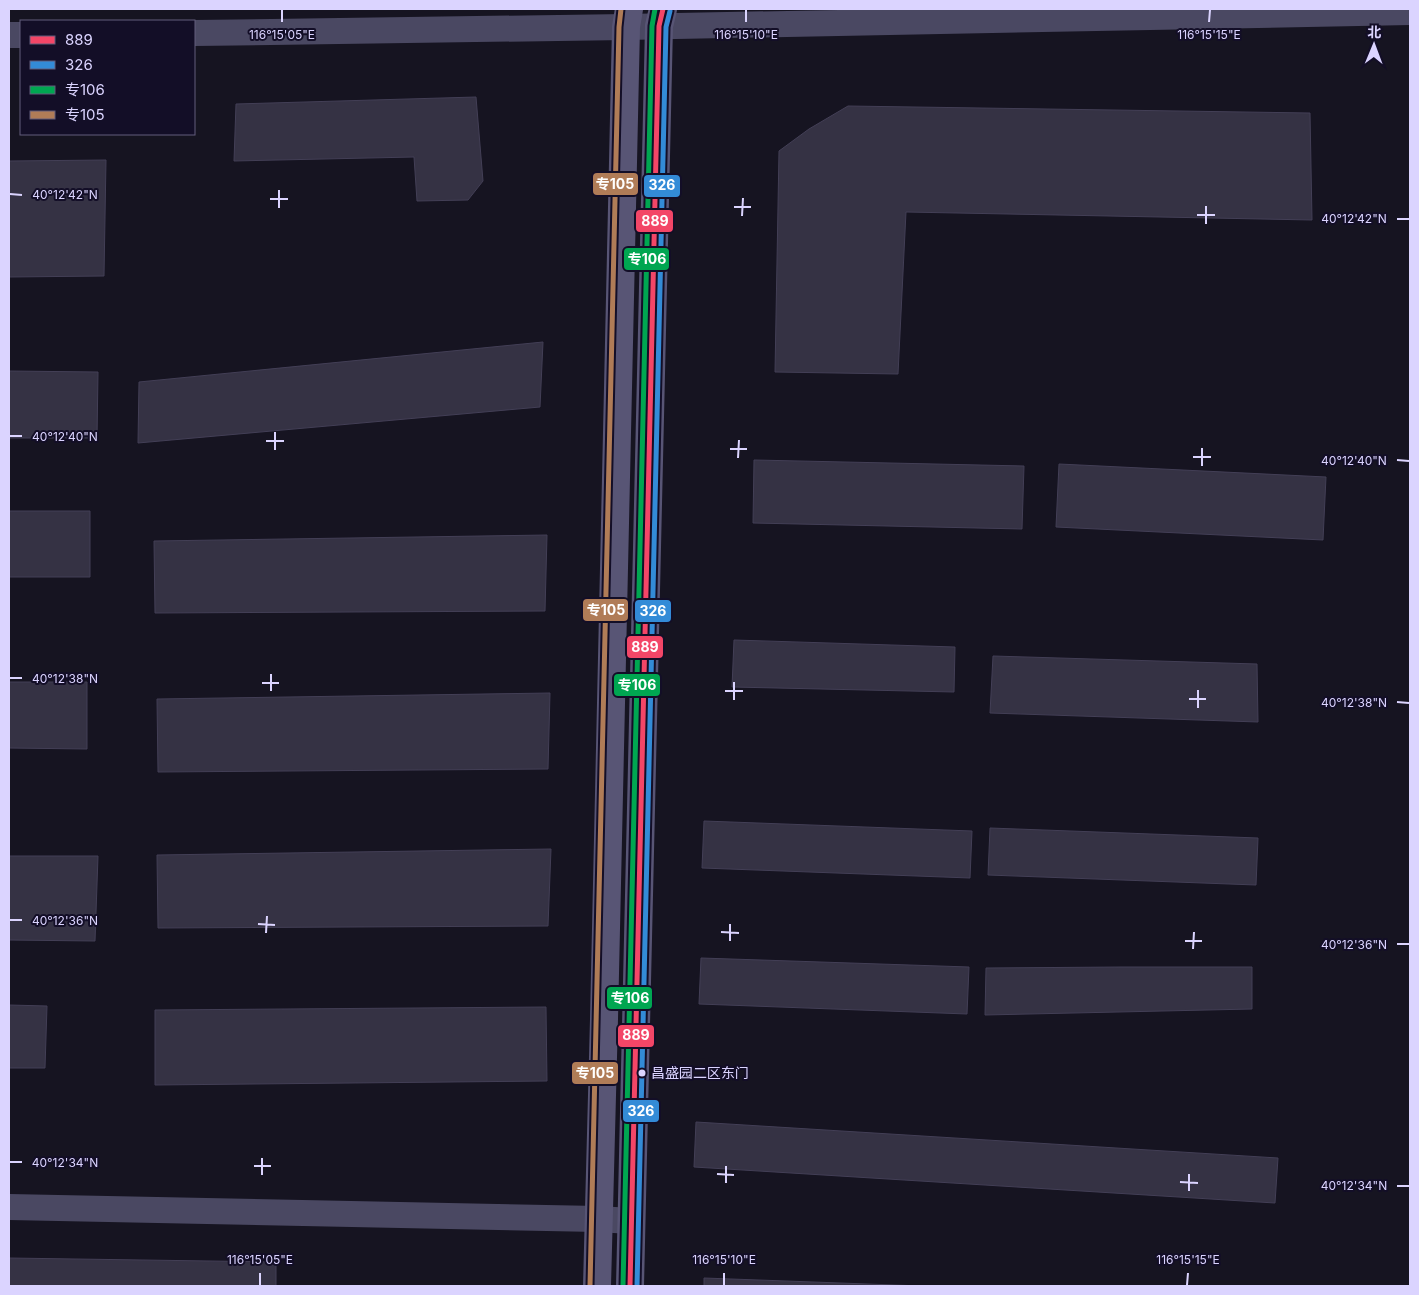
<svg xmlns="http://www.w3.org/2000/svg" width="1419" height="1295" font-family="Inter,'Noto Sans SC',sans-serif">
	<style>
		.building { fill: #353244; stroke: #433f56 }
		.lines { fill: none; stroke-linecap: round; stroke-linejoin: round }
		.street { stroke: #4a4862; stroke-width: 26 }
		.secondary { stroke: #585575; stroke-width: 28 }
		.bus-1-casing { stroke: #130e27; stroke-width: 9 }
		.bus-2-casing { stroke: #130e27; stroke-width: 9 }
		.bus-3-casing { stroke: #130e27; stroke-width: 9 }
		.bus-4-casing { stroke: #130e27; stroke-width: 9 }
		.bus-1 { stroke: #f34667; stroke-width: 5 }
		.bus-2 { stroke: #338bd7; stroke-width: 5 }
		.bus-3 { stroke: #00a651; stroke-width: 5 }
		.bus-4 { stroke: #b07c57; stroke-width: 5 }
		.ticks { fill: none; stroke: #dbd4ff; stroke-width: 2 }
		.bus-dot { fill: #dbd4ff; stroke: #130e27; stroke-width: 2 }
		.labels { text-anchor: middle; stroke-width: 4; stroke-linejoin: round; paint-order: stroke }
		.bus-label { font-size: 14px; fill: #dbd4ff; stroke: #130e27; text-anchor: start }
		.ticks-label { font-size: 12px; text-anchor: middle; fill: #dbd4ff; stroke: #130e27; stroke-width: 4; stroke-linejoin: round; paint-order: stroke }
		.line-badge { stroke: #130e27; stroke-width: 2 }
		.badge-label { font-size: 14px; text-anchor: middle; font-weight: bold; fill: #fff }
	</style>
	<rect width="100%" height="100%" fill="#161421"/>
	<path class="building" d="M476 97 483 181 468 200 417 201 414 157 234 161 236 104Z
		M848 106 1310 113 1312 220 906 212 898 374 775 372 779 151 809 129Z
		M106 160 104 276 9 277V161Z
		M543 342 540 407 138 443 139 382Z
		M9 371 98 372 97 438H9Z
		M754 460 1024 466 1022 529 753 523Z
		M1059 464 1326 477 1323 540 1056 527Z
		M9 511H90V577H9Z
		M547 535 545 611 155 613 154 541Z
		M734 640 955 647 954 692 732 687Z
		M993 656 1257 664 1258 722 990 713Z
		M9 682H87V749L9 748Z
		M550 693 548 769 158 772 157 699Z
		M704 821 972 831 970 878 702 868Z
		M990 828 1258 838 1256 885 988 875Z
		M551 849 548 926 158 928 157 855Z
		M9 856H98L95 941 9 940Z
		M701 958 969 967 967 1014 699 1004Z
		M1121 967H1252V1009L985 1015 986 968Z
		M9 1005 47 1006 45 1068H9Z
		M546 1007 547 1081 155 1085V1010Z
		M696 1122 1278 1158 1275 1203 694 1167Z
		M9 1258 276 1262V1286H9Z
		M704 1278 922 1286H704Z"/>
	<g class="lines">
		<path class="street" d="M194 33 626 27 1410 12
			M9 35H21
			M9 1207 598 1219 631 1221"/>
		<path class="secondary" d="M597 1286 604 1019 626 27 629 9
			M630 1286 659 26 663 9"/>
		<defs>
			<path id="bus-1" d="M630 1286 659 26 663 9"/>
			<path id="bus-2" d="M637 1286 666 27 670 11"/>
			<path id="bus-3" d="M623 1286 652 26 655 9"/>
			<path id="bus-4" d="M590 1286 619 27 621 9"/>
		</defs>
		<use href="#bus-1" class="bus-1-casing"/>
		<use href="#bus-2" class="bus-2-casing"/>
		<use href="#bus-3" class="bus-3-casing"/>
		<use href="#bus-4" class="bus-4-casing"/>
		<use href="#bus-1" class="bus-1"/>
		<use href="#bus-2" class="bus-2"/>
		<use href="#bus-3" class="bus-3"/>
		<use href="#bus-4" class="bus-4"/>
	</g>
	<path class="ticks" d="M282 22V10M746 22V10M1209 22 1210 10M10 194 22 195M270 199H288M734 207H751M279 208V190M1197 215H1215M742 216 743 198M1397 219H1409M1206 224V206M10 436H22M266 441H284M730 449H747M275 450V432M1193 457H1211M738 458 739 440M1397 460 1409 461M1202 466V448M10 678H22M262 683H279M271 691V674M725 691H743M1189 699H1206M734 700V682M1397 702 1409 703M1198 708V690M10 920H22M258 924 275 925M721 932 739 933M266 933 267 916M730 941V924M1185 941H1202M1397 944H1409M1193 949 1194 932M10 1162H22M254 1166H271M717 1174 734 1175M262 1175V1158M1180 1182 1198 1183M726 1183V1166M1397 1186H1409M1189 1191V1174M260 1285V1273M724 1285V1273M1187 1285 1188 1273"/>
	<circle class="bus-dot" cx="642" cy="1073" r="4.5"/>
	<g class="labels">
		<g class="bus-label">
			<text x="651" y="1078">昌盛园二区东门</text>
		</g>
	</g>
	<g class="ticks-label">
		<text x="282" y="39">116°15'05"E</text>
		<text x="746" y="39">116°15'10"E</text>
		<text x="1209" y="39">116°15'15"E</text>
		<text x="65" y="199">40°12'42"N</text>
		<text x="1354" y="223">40°12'42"N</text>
		<text x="65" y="441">40°12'40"N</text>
		<text x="1354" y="465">40°12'40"N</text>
		<text x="65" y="683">40°12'38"N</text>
		<text x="1354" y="707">40°12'38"N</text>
		<text x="65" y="925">40°12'36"N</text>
		<text x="1354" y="949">40°12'36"N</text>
		<text x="65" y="1167">40°12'34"N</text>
		<text x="1354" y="1190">40°12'34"N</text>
		<text x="260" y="1264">116°15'05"E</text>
		<text x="724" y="1264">116°15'10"E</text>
		<text x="1188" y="1264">116°15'15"E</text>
	</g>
	<g class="line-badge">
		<rect x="592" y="172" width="47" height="24" rx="5" fill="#b07c57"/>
		<rect x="643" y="174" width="38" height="24" rx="5" fill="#338bd7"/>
		<rect x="635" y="209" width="39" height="24" rx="5" fill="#f34667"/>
		<rect x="623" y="247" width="47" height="24" rx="5" fill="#00a651"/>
		<rect x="582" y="598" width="47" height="24" rx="5" fill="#b07c57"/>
		<rect x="634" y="599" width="38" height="24" rx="5" fill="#338bd7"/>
		<rect x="626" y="635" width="38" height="24" rx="5" fill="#f34667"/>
		<rect x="613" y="673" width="48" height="24" rx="5" fill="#00a651"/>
		<rect x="606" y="986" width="47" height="24" rx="5" fill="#00a651"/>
		<rect x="617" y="1024" width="38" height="24" rx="5" fill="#f34667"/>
		<rect x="571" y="1061" width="48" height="24" rx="5" fill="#b07c57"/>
		<rect x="622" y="1099" width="38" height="24" rx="5" fill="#338bd7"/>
	</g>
	<g class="badge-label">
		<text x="615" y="189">专105</text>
		<text x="662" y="190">326</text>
		<text x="655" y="226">889</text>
		<text x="647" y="264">专106</text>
		<text x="606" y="615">专105</text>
		<text x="653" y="616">326</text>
		<text x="645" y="652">889</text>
		<text x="637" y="690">专106</text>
		<text x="630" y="1003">专106</text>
		<text x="636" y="1040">889</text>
		<text x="595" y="1078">专105</text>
		<text x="641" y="1116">326</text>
	</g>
	<rect width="1419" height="1295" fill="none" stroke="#dbd4ff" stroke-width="20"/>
	<rect x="20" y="20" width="175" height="115" fill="#130e27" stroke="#635d7d"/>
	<rect x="30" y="36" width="25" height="8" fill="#f34667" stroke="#635d7d"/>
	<text x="65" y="45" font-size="15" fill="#dbd4ff">889</text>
	<rect x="30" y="61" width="25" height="8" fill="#338bd7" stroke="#635d7d"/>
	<text x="65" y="70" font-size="15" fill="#dbd4ff">326</text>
	<rect x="30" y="86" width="25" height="8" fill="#00a651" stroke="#635d7d"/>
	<text x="65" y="95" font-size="15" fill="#dbd4ff">专106</text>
	<rect x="30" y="111" width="25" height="8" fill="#b07c57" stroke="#635d7d"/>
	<text x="65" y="120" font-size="15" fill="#dbd4ff">专105</text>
	<g transform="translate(1374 45) rotate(1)" stroke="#130e27" stroke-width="4" paint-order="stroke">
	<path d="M0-4L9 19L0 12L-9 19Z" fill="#dbd4ff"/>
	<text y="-8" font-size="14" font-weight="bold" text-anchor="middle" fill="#dbd4ff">北</text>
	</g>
</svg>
